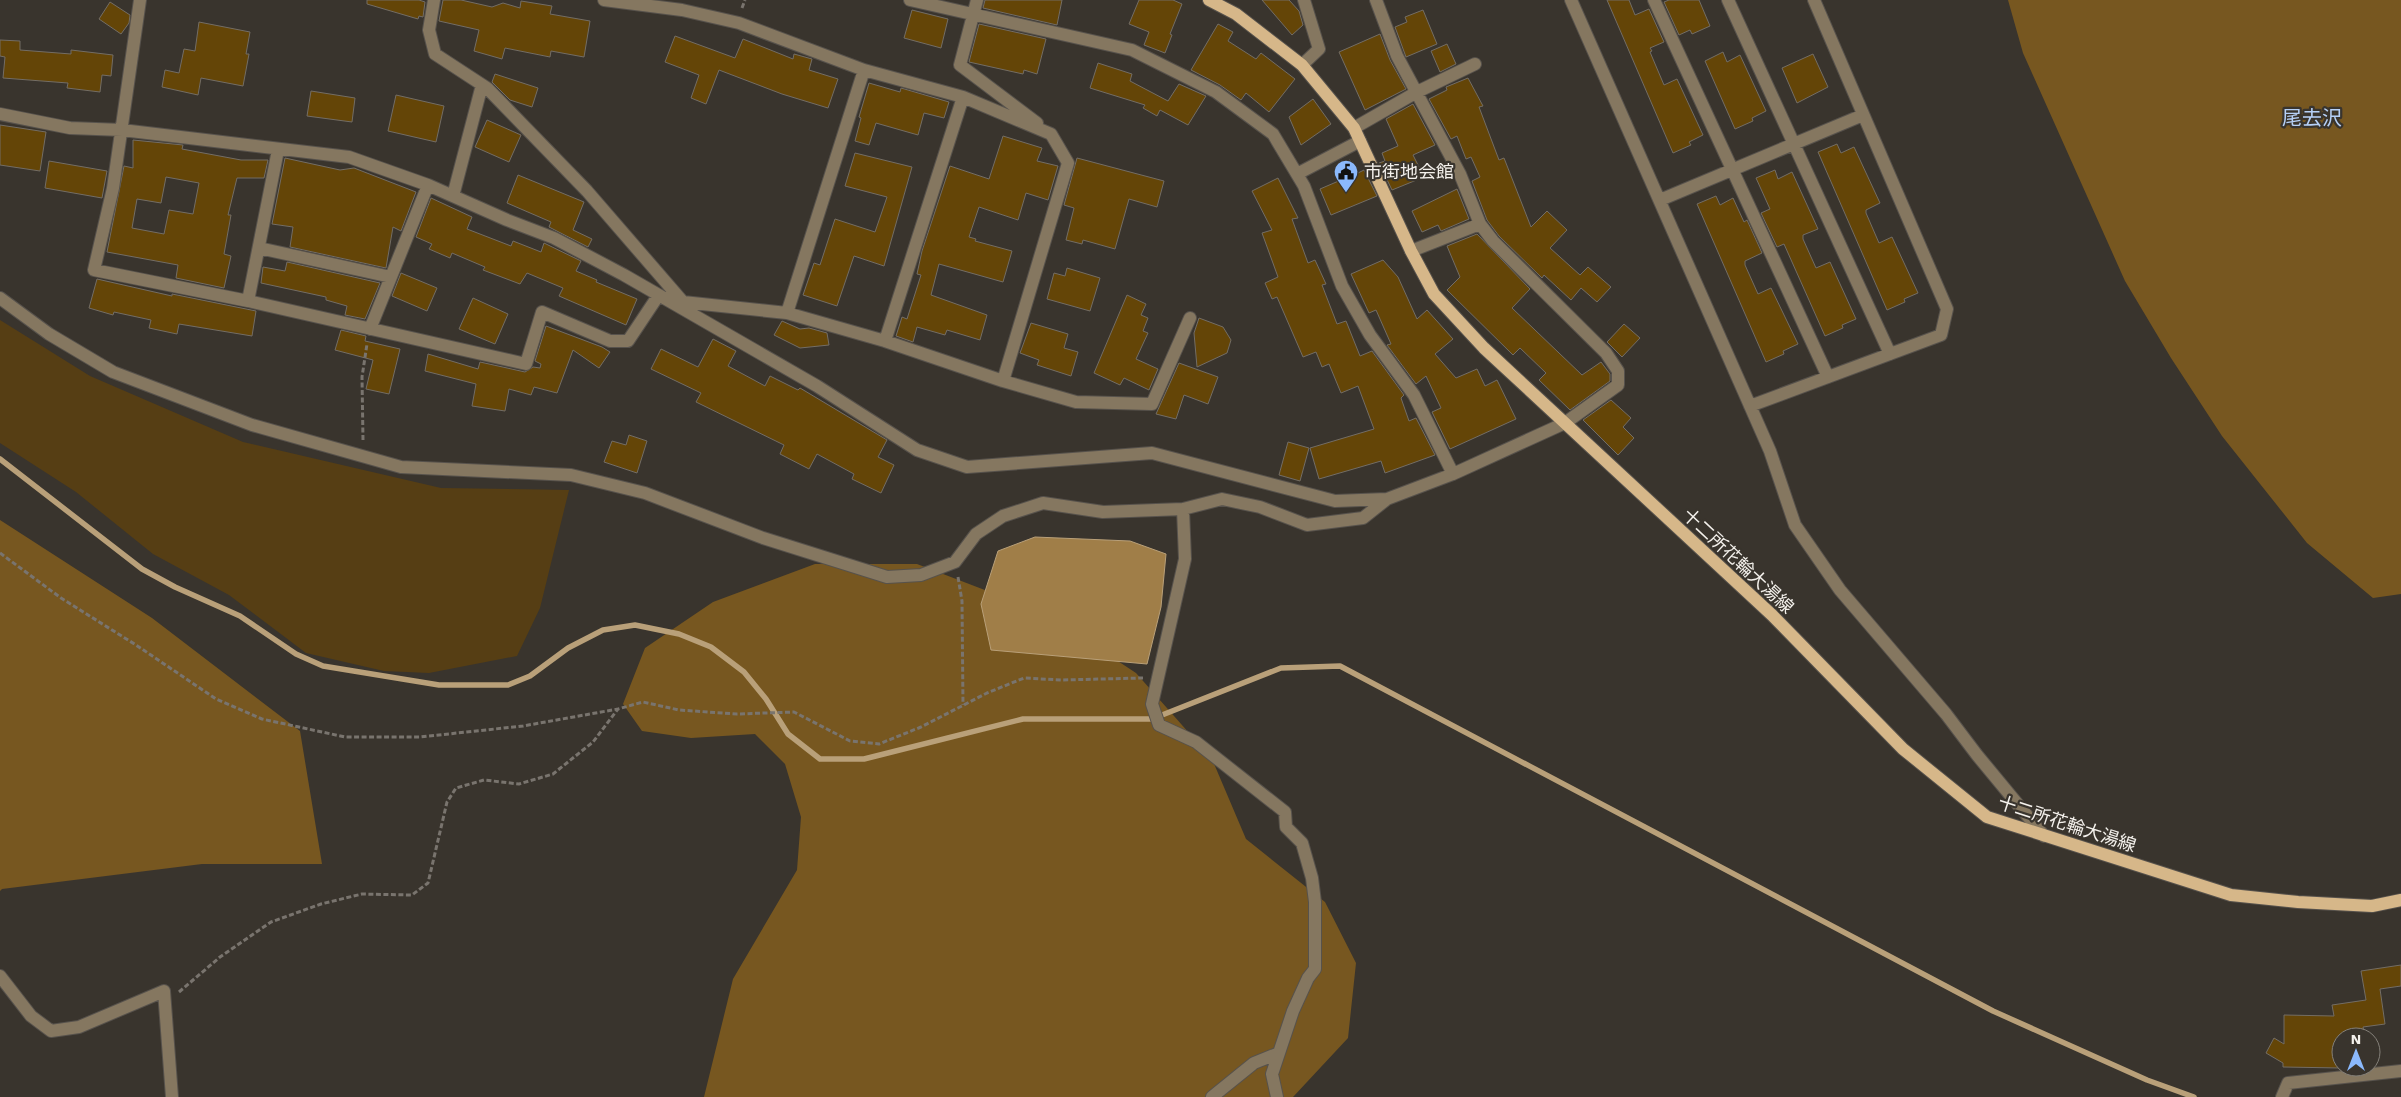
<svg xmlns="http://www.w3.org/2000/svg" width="2401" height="1097" font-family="'Work Sans','Noto Sans JP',sans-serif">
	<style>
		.green { fill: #563e14 }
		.forest { fill: #775720 }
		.water { fill: #a07e48; stroke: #b9a079 }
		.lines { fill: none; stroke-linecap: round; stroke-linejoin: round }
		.stream { stroke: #b9a079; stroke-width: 5.5 }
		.building { fill: #644507; stroke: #736d65; fill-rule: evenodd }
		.minor-casing { stroke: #57524c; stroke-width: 14 }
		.major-casing { stroke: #57524c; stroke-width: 14 }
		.path { stroke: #79746e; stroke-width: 3; stroke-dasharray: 5 2.5; stroke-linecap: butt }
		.minor { stroke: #857760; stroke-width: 12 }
		.major { stroke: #d6b789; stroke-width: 12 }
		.labels { text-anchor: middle; stroke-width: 4.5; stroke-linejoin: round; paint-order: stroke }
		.poi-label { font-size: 18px; fill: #f4f1ec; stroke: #39342d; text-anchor: start }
		.street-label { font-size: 18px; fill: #f4f1ec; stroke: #39342d }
		.quarter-label { font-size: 20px; fill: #b6d0f6; stroke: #39342d }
	</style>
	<rect width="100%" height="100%" fill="#39342d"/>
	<path class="green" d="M0 320 90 376 243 442 441 488 569 490 540 608 517 656 429 673 384 671 306 653 229 595 153 554 76 492 0 443Z"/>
	<path class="forest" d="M2008 0H2401V594L2373 598 2307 543 2222 436 2171 358 2125 281 2023 53Z
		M0 520 152 618 300 731 322 864H202L2 889 0 891Z
		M815 564H917L1045 613 1136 673 1212 759 1246 839 1325 902 1356 963 1348 1038 1293 1097H704L733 979 797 870 801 817 785 764 755 734 691 738 642 731 623 704 645 648 713 602Z"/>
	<path class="water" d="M1035 537 1130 541 1166 554 1161 607 1147 664 991 650 981 604 998 551Z"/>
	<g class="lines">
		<path class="stream" d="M0 459 142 569 175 587 240 616 296 654 323 666 439 685H508L530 676 568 648 603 630 635 625 679 634 711 647 744 672 766 699 788 734 820 759H864L1023 719H1152L1281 668 1340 666 1993 1011 2147 1080 2194 1097"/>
	</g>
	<path class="building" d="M367 0H419L425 2 423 17 419 16 418 19 367 4Z
		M443 0H461L492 7 503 3 520 8 521 1 552 6 550 14 590 21 584 57 551 51 550 57 505 48 502 59 474 51 479 30 439 21Z
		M985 0H1062L1057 25 983 8Z
		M1139 0H1173L1182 4 1170 34 1172 35 1165 53 1144 45 1149 32 1129 24Z
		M1262 0H1289L1299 11 1303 25 1292 35Z
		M1607 0H1629L1635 15 1649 9 1664 42 1650 48 1652 51 1650 52 1664 85 1677 79 1703 135 1689 142 1691 145 1673 153Z
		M1669 0H1699L1710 26 1692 34 1690 30 1679 35 1664 2Z
		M110 2 130 15 129 23 121 34 99 19Z
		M912 10 948 19 941 48 904 38Z
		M1423 10 1437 44 1406 57 1395 27 1407 22 1405 17Z
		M199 22 250 32 246 54H249L243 86 201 78 198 95 162 87 165 70 179 73 184 49 195 51Z
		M979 24 1046 39 1037 74 1024 70 1023 74 969 62Z
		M1218 24 1233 32 1228 41 1256 59 1261 53 1295 79 1269 112 1246 93 1241 100 1220 85 1191 70Z
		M1380 34 1390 60 1406 89 1365 110 1339 52Z
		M675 36 735 58 743 39 793 59 794 54 812 59 809 70 838 79 828 108 782 94 719 70 706 104 691 98 699 75 665 62Z
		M0 40 20 41V50L71 54V50L113 55 111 76 102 75 100 92 67 88 68 83 3 78 5 57 0 56Z
		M1447 44 1456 64 1440 72 1431 51Z
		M1723 52 1727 62 1740 55 1766 111 1752 118 1753 121 1735 129 1705 61Z
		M1813 54 1828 87 1797 103 1782 68Z
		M1098 63 1132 74 1130 81 1168 101 1179 84 1206 96 1188 125 1160 110 1157 116 1143 108 1145 105 1090 88Z
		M495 74 538 88 532 107 510 100 492 82Z
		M1468 78 1483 106 1479 107 1499 160 1504 158 1531 227 1547 211 1567 230 1550 248 1580 275 1588 267 1611 287 1597 302 1581 288 1571 300 1544 275 1542 278 1499 236 1487 220 1472 181 1480 177 1471 157 1466 159 1457 136 1451 139 1429 99 1447 90 1446 87Z
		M869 83 900 92 901 88 949 102 944 118 924 113 918 135 876 123 869 145 855 141 861 118 859 117Z
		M311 91 355 98 352 122 307 116Z
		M396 95 444 106 436 142 388 131Z
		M1313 99 1331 124 1301 145 1289 117Z
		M1413 104 1435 145 1413 155 1424 177 1392 190 1379 163 1385 161 1382 153 1398 146 1386 119Z
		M487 120 521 135 509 162 475 147Z
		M0 125 46 132 40 171 0 165Z
		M1003 136 1042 148 1037 161 1058 166 1048 200 1026 193 1018 220 979 207 969 237 976 239 975 241 1012 251 1003 282 939 264 931 295 987 315 980 340 947 330 945 335 917 327 913 342 896 336 902 317 907 319 921 275 917 274 922 251 950 166 989 179Z
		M133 140 183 145 182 149 241 160H268L264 178H237L228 215H231L224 254 231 256 224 288 176 278 178 265 107 252 124 166 133 168ZM166 177 199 183 193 214 169 210 164 234 132 228 137 199 161 203Z
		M1837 144 1841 153 1854 147 1880 203 1866 210V213L1879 243 1892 237 1918 293 1904 299 1905 302 1887 310 1818 152Z
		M855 153 912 167 884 266 854 256 837 306 803 295 814 263 820 265 835 219 875 232 887 197 845 186Z
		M285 158 340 170 354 168 416 192 401 231 393 227 386 268 290 247 293 227 272 224Z
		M1077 158 1164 181 1157 207 1129 199 1115 249 1083 240 1082 244 1066 240 1074 208 1064 205Z
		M1350 160 1356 174 1364 170 1377 196 1331 215 1320 189 1341 180 1336 166Z
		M49 161 107 171 102 198 45 188Z
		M1775 170 1778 179 1792 172 1818 229 1803 235V239L1816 268 1830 262 1856 319 1842 325 1843 328 1825 336 1784 244 1777 247 1761 213 1770 209 1756 178Z
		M518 175 584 202 573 230 592 239 588 247 549 227 551 222 507 203Z
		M1278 178 1298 218 1292 219 1308 263 1315 260 1326 284 1322 285 1337 324 1346 321 1360 356 1372 351 1404 395 1401 398 1409 421 1416 418 1435 455 1385 473 1381 461 1319 479 1310 448 1374 429 1358 386 1341 393 1329 364 1322 367 1316 352 1303 357 1277 297 1272 299 1265 283 1278 277 1262 233 1272 230 1252 191Z
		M1457 189 1469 219 1441 231 1438 225 1422 232 1412 211Z
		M1716 196 1720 205 1733 198 1744 222 1747 220 1762 253 1745 261V265L1758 294 1771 288 1798 344 1783 351 1784 354 1766 362 1697 204Z
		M431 198 472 217 467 229 511 246 513 241 541 252 544 243 581 261 576 271 597 280 596 282 637 299 626 325 559 296 563 288 527 273 520 284 483 270 485 267 452 253 450 258 429 249 432 244 416 237Z
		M1477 234 1530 289 1512 308 1582 375 1601 362 1610 374V381L1570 410 1539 380 1546 373 1520 348 1513 355 1447 290 1460 277 1447 246Z
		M1383 260 1398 277 1417 319 1427 310 1453 339 1435 354 1456 378 1477 369 1485 386 1497 380 1516 419 1450 449 1432 412 1441 408 1426 376 1416 384 1387 345 1391 344 1376 310 1369 313 1351 274Z
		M287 262 380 283 365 319 345 315 347 306 326 300V297L261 283 263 267 285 271Z
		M1067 268 1100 278 1090 311 1047 299 1054 273 1065 276Z
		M401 273 437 288 427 311 392 296Z
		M97 279 172 296V294L256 311 252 336 179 324 177 334 149 328 151 320 114 312 113 315 89 308Z
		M1127 295 1146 304 1141 315 1148 318 1143 331 1148 333 1136 359 1158 369 1149 390 1124 378 1120 385 1094 373Z
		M473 298 508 314 495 344 459 329Z
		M1199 318 1223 327 1231 340 1227 353 1197 367 1194 333Z
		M782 321 800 329 809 328 827 333 829 345 800 348 774 335Z
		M1031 323 1068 334 1064 348 1078 352 1071 376 1037 365 1039 360 1020 353Z
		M1624 324 1640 338 1622 357 1607 342Z
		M546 326 602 347 610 352 599 368 573 350 557 393 534 387 531 395 509 389 505 411 472 406 476 384 425 371 428 354 478 369 480 362 525 372 533 367 540 368 541 364 535 361Z
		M341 330 366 336 365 341 400 349 389 394 366 389 373 360 335 350Z
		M713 339 736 351 728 366 765 386 770 376 798 390 800 388 887 440 878 457 894 465 881 493 852 479 854 474 817 454 809 469 780 454 784 445 696 402 701 393 651 369 661 349 698 367Z
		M1179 363 1218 377 1208 404 1184 395 1176 419 1156 414Z
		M1611 400 1631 418 1623 427 1634 438 1618 455 1583 420Z
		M629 435 647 441 637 473 604 462 612 441 626 445Z
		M1288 442 1309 448 1300 481 1279 475Z
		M2401 965V986L2380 989 2385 1024 2363 1027 2365 1037H2341V1068L2283 1067V1063L2266 1053 2274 1038 2284 1044V1015L2334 1016 2332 1005 2366 1000 2361 971Z"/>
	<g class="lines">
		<defs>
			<path id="minor" d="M140 0 113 188 94 270 248 301 526 364 542 312 610 341H628L658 296 683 302 787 313 885 341 1003 381 1076 402 1152 404 1190 318
				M434 0 429 30 435 54 487 88 587 191 683 302
				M604 0 682 10 739 23 864 70 963 97 1051 134 1068 163 1003 381
				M910 0 1132 50 1216 92 1273 134 1304 186 1342 286 1370 335 1414 395 1453 474
				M977 0 960 65 1037 123
				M1571 0 1770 451 1795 525 1840 590 1946 714 1977 755 2044 836
				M1654 0 1828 377
				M1728 0 1890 354
				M1302 65 1319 49 1304 0
				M0 114 70 128 122 130 349 157 428 185 507 220 554 238 624 275 817 386 917 450 967 467 1152 453 1335 501 1387 499
				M1354 128 1417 92 1475 64
				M1297 174 1360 141
				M453 196 482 85
				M1660 200 1863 115
				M259 248 391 277
				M1411 251 1480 224
				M0 298 49 334 113 372 252 425 401 467 571 475 645 493 763 538 887 577 921 575 955 562 976 534 1003 516 1043 503 1103 512 1183 509 1222 499 1260 507 1307 525 1363 518 1387 499 1453 474 1565 423 1618 385V371L1606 353 1493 241 1480 224 1460 174 1397 56 1376 0
				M248 301 278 150
				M787 313 864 70
				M370 329 428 185
				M885 341 963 97
				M1750 406 1941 335 1947 309 1814 0
				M1183 509 1185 559 1152 704 1159 725 1196 742 1285 812 1286 827 1302 843 1312 878 1315 902V969L1308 978 1293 1011 1272 1074 1277 1097
				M0 976 31 1016 51 1031 79 1027 164 991 172 1097
				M1212 1097 1254 1063 1279 1053
				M2282 1097 2288 1083 2401 1071"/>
			<path id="major" d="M1209 0 1236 14 1302 65 1354 128 1411 251 1434 294 1484 348 1772 615 1903 749 1987 817 2231 895 2298 902 2372 906 2401 900"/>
		</defs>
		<use href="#minor" class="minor-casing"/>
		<use href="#major" class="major-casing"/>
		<path class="path" d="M742 8 745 0
			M363 440 362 377 367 344
			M0 553 61 598 136 645 216 699 262 719 345 737H420L523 726 618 709 643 702 679 710 737 714 794 712 850 741 879 744 921 727 987 693 1024 678 1062 680 1143 678
			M958 577 962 601 963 705
			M179 992 220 957 271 922 321 904 362 894 412 895 428 883 447 802 456 788 484 780 519 784 553 774 593 742 618 709"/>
		<use href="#minor" class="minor"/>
		<use href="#major" class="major"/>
	</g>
	<defs>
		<symbol id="civic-pin" viewBox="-11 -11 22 30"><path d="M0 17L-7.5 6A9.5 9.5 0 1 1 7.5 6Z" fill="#8bb9fc" stroke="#39342d"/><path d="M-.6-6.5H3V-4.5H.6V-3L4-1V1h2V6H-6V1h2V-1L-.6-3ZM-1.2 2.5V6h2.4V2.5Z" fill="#111"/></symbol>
	</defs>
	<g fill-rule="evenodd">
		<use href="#civic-pin" x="1332" y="158" width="28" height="38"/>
	</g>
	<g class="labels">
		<g class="poi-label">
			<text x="1364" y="178">市街地会館</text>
		</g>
		<g class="street-label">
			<text transform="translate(1738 561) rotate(43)" y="6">十二所花輪大湯線</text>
			<text transform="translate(2067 824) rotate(18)" y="6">十二所花輪大湯線</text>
		</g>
		<g class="quarter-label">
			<text x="2312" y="125">尾去沢</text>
		</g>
	</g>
	<g transform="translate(2356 1052)"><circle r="24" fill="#39342d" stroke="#848079"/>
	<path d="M0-4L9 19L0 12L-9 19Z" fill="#8bb9fc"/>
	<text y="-8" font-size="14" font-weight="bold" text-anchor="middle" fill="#f4f1ec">N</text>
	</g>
</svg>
